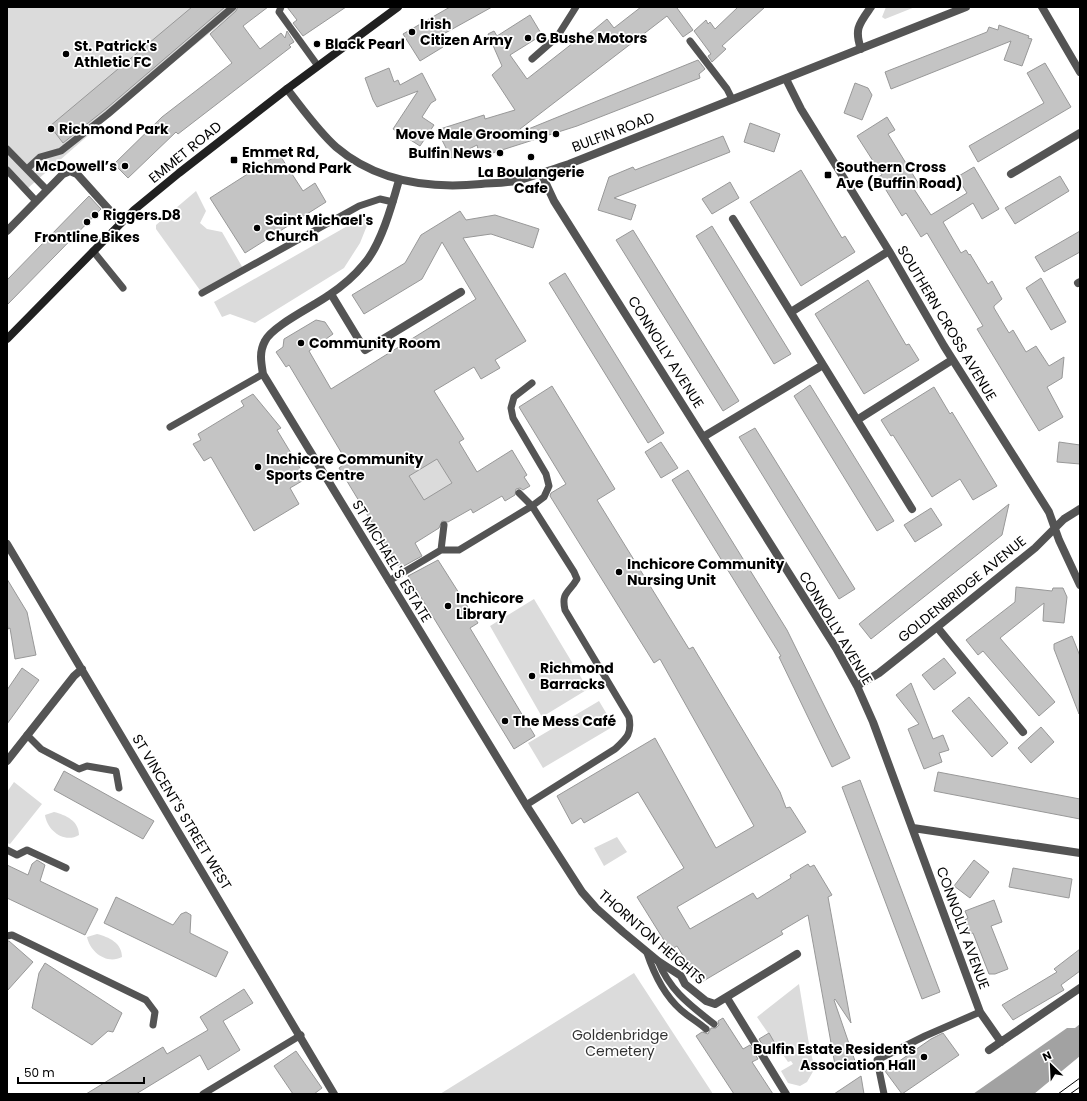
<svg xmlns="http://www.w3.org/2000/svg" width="1087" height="1101" font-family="Poppins,sans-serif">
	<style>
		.green { fill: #dbdbdb }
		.water { fill: #a2a2a2 }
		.building { fill: #c4c4c4; stroke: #989898; fill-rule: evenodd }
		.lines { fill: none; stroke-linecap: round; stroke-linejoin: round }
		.lane { stroke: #545454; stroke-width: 7 }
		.street { stroke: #545454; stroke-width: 8 }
		.secondary { stroke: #212121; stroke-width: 8 }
		.tram { stroke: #000; stroke-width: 1 }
		.poi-dot { fill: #000; stroke: #fff; stroke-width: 1.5 }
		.labels { text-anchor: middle; stroke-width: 3.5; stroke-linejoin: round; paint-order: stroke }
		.poi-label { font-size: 14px; font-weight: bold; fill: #000; stroke: #fff; text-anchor: start }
		.street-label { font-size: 14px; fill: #000; stroke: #fff }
		.park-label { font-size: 14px; fill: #323232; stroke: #fff }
	</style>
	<rect width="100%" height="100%" fill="#fff"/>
	<path class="green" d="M7 7H241L139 91 28 188 7 167Z
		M886 7H915L885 19 882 17Z
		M196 191 206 211 200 223 207 229 222 232 244 270 202 293 156 229V225Z
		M365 216 368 223 360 243 344 268 255 323 230 314 222 317 214 302Z
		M443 449 441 465 452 483 413 511 404 491 415 485 409 476Z
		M534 599 588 689 542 717 490 626Z
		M599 701 614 726 543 768 528 743Z
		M14 782 42 804 10 844 7 843V792Z
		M54 812C66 815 79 821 79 835 64 844 47 830 45 815Z
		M617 837 627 852 604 866 594 848Z
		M97 934C109 937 122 943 122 957 107 965 90 952 87 937Z
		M634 973 713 1094H440L615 985Z
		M799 984 810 1050 815 1068 807 1082 800 1086 788 1083 781 1071 793 1064 791 1061 788 1062 757 1017Z"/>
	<path class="water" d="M1080 1024V1056L1034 1094H973L1067 1028H1075Z"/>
	<path class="building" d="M192 7H225L107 108 63 143 50 126Z
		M238 7H268L243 26 260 49 281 33 285 38 287 31 294 42 289 45 291 47 178 134 176 132 128 178 114 164 162 117 232 63 210 34 236 11Z
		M287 7H346L303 36 293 23 297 20Z
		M450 7H492L438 37 443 47 420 61 403 34Z
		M641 7H678L677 8 693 30 683 37 667 16 520 129 521 132 698 60 705 69 699 74 700 78 577 126 480 157 477 145 451 158 437 130 484 115 485 119 515 110 492 75 502 66 488 34 494 31 497 36 530 15 542 35 510 55 527 79 578 39H583L607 19 614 28Z
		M738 7H765L722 46 726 49 712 62 708 56 711 54 694 31 706 20 708 24 710 22 715 29Z
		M999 25 1029 36 1028 38 1032 39 1022 66 1004 60 1011 41 891 89 885 72 987 32 989 27 998 30Z
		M1045 63 1071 107 978 162 969 146 1044 103 1027 73Z
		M389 68 394 82 398 80 400 85 422 73 436 100 431 103 422 117 434 125 420 146 393 129 418 91 377 107 373 100 365 78Z
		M855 83 868 88 872 95 862 120 844 113Z
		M887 117 895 130 888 134 920 186 914 189 931 215 967 193 957 177 974 167 999 209 982 219 973 203 943 222 961 253 966 250 969 255 970 254 988 284 992 281 1002 299 994 306V308L1009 333 1013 330 1026 352 1036 346 1049 366 1064 357 1062 378 1047 387 1063 417 1039 431 977 329 983 326 948 268 927 233 921 237 906 213 902 216 878 177 882 175 857 136Z
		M750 123 780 134 774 152 744 142Z
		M723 136 730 152 614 198 636 205 631 220 598 210 609 177 633 167 635 170Z
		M279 154 303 191 315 183 326 202 245 253 210 198Z
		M801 170 842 238 845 236 855 252 801 286 750 202Z
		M1060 176 1069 191 1015 224 1005 208Z
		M730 182 739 198 712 214 702 199Z
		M89 196 101 209 7 305V280Z
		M460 211 466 220 495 215 539 229 533 248 491 234 463 238 526 341 495 360 500 368 481 379 474 367 434 391 464 439 459 442 477 472 512 450 527 475 524 477 530 486 523 490 520 488 516 489 515 495 505 501 502 496 473 513 471 509 448 522 442 521 439 528 415 543 422 556 402 567 401 565 399 567 339 468 347 462 289 365 286 367 276 352 283 347 284 339 316 320 325 322 333 334 309 351 331 389 476 299 442 242 422 279 364 314 352 295 405 263 421 235ZM437 459 452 483 424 500 409 476Z
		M712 226 791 354 774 364 696 236Z
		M633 230 739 401 723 411 616 240Z
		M1080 231V252L1044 272 1035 257Z
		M565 273 664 433 648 443 549 283Z
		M1041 278 1066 322 1051 330 1026 288Z
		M868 280 906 345 909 344 919 360 864 394 815 314Z
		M810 385 894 521 877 531 794 396Z
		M552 386 615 489 597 500 689 649 693 647 780 792 786 808 790 807 806 832 677 907 690 929 753 893 757 899 791 878 790 875 808 864 810 867 814 865 832 895 828 897 851 1023 835 999 834 1000 855 1061 835 1065 808 915 781 931 783 934 700 983 677 946 670 950 637 897 684 868 638 792 584 823 581 818 572 824 557 796 655 738 716 848 754 826 660 659 654 663 550 496 551 493 566 484 519 407Z
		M934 387 950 414 952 412 997 486 973 500 960 479 932 497 893 435 891 436 881 420Z
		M253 394 281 428 277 430 303 473 299 476 302 481 290 488 299 504 254 531 211 457 204 461 193 444 201 440 198 434 244 406 241 401Z
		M755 428 855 589 839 599 739 437Z
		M661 442 678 468 661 478 645 452Z
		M1059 442 1080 445V464L1057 462Z
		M688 470 787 630 850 758 832 767 779 657 781 656 672 480Z
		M1009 504 1002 535 871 639 859 624Z
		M931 508 942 525 915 542 904 525Z
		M438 560 478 623 470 628 535 736 514 749 408 576Z
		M7 579 27 612 36 655 15 659 10 628 8 629 7 622Z
		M1016 587 1052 591 1053 588H1063L1067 597 1064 623 1043 621 1044 603 1000 638 1055 702 1039 716 983 651 978 655 966 640 1015 602Z
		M1072 636 1080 656 1079 714 1054 649V644Z
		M944 658 956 673 934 690 922 675Z
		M22 668 39 680 7 724V690Z
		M911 683 933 739 943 735 949 750 939 753 942 762 924 769 908 729 919 724 896 695Z
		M969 697 1008 743 992 757 952 711Z
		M1041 727 1054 742 1031 763 1018 748Z
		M64 771 154 821 143 839 54 790Z
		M938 772 1080 799V819L934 791Z
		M860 780 940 992 922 999 842 787Z
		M37 860 45 865 40 881 98 909 85 935 7 898V865L28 875 32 864Z
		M974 860 989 872 970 898 954 886Z
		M1013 868 1072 879 1069 898 1009 887Z
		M116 897 173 925 181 914 186 912 191 915 190 933 228 952 216 977 104 923Z
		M994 900 1002 922 991 926 1008 969 995 974H989L973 933 970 934 965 920 968 918 965 911Z
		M7 941H9L33 962 7 991Z
		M1080 949V971L1061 985 1064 990 1013 1020 1002 1005 1057 972 1054 969Z
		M45 963 122 1013 113 1032 108 1031 92 1045 32 1008 39 973Z
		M244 989 253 1003 223 1021 240 1050 208 1070 200 1055 136 1094H86L163 1047 167 1054 208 1030 200 1017Z
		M723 1018 743 1049 750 1045 758 1059 752 1062 773 1094H734L696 1036 702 1032 708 1034 711 1028H716L719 1025 718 1021Z
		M769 1033 777 1047 767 1053 759 1039Z
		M943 1033 959 1055 902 1094 885 1071 931 1039Z
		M296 1051 322 1088 314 1094H293L274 1066Z
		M861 1076 864 1094H834Z"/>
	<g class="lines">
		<path class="lane" d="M281 7 279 12 318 66
			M690 41 727 89 732 99
			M532 59 557 37 576 7
			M7 149 47 190
			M27 169 40 157 61 151 108 114 233 7
			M7 170 36 201
			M93 251 123 288
			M202 293 359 206 380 199 393 202
			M170 427 263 374
			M519 493 532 506 574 572 577 579C569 593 561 592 565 610L629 717C632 734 627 738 615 749L526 805
			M441 550 444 525
			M389 581 441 550H459L532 506 544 497 549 486 546 474 513 418 511 408 514 397 532 383
			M27 735 41 749 79 769 87 766 116 771 119 788
			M7 850 17 855 27 850 66 868
			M7 936 12 935 146 1000 155 1012 153 1025
			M647 953C654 974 664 995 681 1010 689 1017 698 1022 706 1029
			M658 961C670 991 690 1005 714 1024
			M203 1094 301 1035
			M884 1094 877 1060 925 1036 980 1012"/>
		<path class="street" d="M1042 7 1080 72
			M861 49C854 29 859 24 871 7
			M786 79 801 109 889 251 944 346 1049 512 1059 540 1080 585
			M287 89C302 108 318 131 336 147 377 182 429 189 481 184 494 183 508 183 520 180 537 175 553 169 569 164L966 7
			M541 173 554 201 836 648 857 686 873 722 980 1012 1001 1042
			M1011 174 1080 133
			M399 180C392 205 381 245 364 264 355 275 341 287 329 295 314 306 272 326 265 341 259 352 261 362 263 374L526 805 582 892 596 908 623 932 658 961 681 976 685 984 706 1001 715 1004 797 954
			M733 219 912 509
			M7 231 63 174 70 171 77 174 121 223
			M1078 283 1080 282
			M331 294 365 350 461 292
			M791 312 889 251
			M857 420 952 360
			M703 437 823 365
			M7 544 334 1094
			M937 627 1023 732
			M857 686 879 673 937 627 1035 548 1064 519 1080 509
			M7 761 74 676 82 669
			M913 828 1080 853
			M727 998 786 1094
			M989 1050 1080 988"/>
		<path class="secondary" d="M7 339 134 210 179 173 287 89 398 7"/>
		<path class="tram" d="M1058 1094 1080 1078
			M1070 1094 1080 1087"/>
	</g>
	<g class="poi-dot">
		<circle cx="412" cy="32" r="4"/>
		<circle cx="528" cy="38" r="4"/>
		<circle cx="317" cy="44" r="4"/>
		<circle cx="66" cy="54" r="4"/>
		<circle cx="51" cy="129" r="4"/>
		<circle cx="556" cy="134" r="4"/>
		<circle cx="500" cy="153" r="4"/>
		<circle cx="531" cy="157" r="4"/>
		<rect x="230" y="156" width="8" height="8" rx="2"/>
		<circle cx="125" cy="166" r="4"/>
		<rect x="824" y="171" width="8" height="8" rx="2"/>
		<circle cx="95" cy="215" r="4"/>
		<circle cx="87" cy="222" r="4"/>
		<circle cx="257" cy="228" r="4"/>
		<circle cx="301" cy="343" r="4"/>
		<circle cx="258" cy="467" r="4"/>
		<circle cx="619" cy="572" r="4"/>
		<circle cx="448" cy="606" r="4"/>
		<circle cx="532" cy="676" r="4"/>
		<circle cx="505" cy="721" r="4"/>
		<circle cx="924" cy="1057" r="4"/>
	</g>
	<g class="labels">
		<g class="poi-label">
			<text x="420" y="29">Irish<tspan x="420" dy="16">Citizen Army</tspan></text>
			<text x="536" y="43">G Bushe Motors</text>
			<text x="325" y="49">Black Pearl</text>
			<text x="74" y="51">St. Patrick's<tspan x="74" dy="16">Athletic FC</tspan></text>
			<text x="59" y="134">Richmond Park</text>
			<text x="548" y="139" text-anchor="end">Move Male Grooming</text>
			<text x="242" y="157">Emmet Rd,<tspan x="242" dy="16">Richmond Park</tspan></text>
			<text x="492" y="158" text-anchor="end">Bulfin News</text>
			<text x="117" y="171" text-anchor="end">McDowell’s</text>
			<text x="836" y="172">Southern Cross<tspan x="836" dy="16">Ave (Buffin Road)</tspan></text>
			<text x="531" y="177" text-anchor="middle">La Boulangerie<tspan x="531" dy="16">Cafe</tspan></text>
			<text x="103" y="220">Riggers.D8</text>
			<text x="265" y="225">Saint Michael's<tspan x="265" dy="16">Church</tspan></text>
			<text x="87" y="242" text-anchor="middle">Frontline Bikes</text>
			<text x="309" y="348">Community Room</text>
			<text x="266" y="464">Inchicore Community<tspan x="266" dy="16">Sports Centre</tspan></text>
			<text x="627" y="569">Inchicore Community<tspan x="627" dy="16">Nursing Unit</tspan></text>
			<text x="456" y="603">Inchicore<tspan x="456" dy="16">Library</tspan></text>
			<text x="540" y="673">Richmond<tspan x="540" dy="16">Barracks</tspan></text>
			<text x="513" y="726">The Mess Café</text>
			<text x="916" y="1054" text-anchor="end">Bulfin Estate Residents<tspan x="916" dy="16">Association Hall</tspan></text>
		</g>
		<g class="street-label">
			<text transform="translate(613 132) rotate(-21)" y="5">BULFIN ROAD</text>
			<text transform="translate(185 152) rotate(-39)" y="5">EMMET ROAD</text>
			<text transform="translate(947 323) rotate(59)" y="5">SOUTHERN CROSS AVENUE</text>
			<text transform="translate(666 352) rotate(58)" y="5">CONNOLLY AVENUE</text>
			<text transform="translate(392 561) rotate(59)" y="5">ST MICHAEL'S ESTATE</text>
			<text transform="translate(962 589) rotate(-39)" y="5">GOLDENBRIDGE AVENUE</text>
			<text transform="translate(836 628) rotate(59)" y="5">CONNOLLY AVENUE</text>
			<text transform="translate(182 812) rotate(59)" y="5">ST VINCENT'S STREET WEST</text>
			<text transform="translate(963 928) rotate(70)" y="5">CONNOLLY AVENUE</text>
			<text transform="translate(652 937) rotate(41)" y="5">THORNTON HEIGHTS</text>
		</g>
		<g class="park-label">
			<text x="620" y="1040">Goldenbridge<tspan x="620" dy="16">Cemetery</tspan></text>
		</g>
	</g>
	<rect width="1087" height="1101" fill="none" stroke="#000000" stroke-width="16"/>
	<g transform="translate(1051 1065) rotate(336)" stroke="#ffffff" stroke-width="3" paint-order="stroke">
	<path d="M0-3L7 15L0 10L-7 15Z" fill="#000000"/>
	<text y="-6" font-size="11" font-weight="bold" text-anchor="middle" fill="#000000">N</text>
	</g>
	<path d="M18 1077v6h126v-6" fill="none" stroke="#000000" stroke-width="2"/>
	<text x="24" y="1077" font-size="12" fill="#000000" stroke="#ffffff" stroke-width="3" paint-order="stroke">50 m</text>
</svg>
